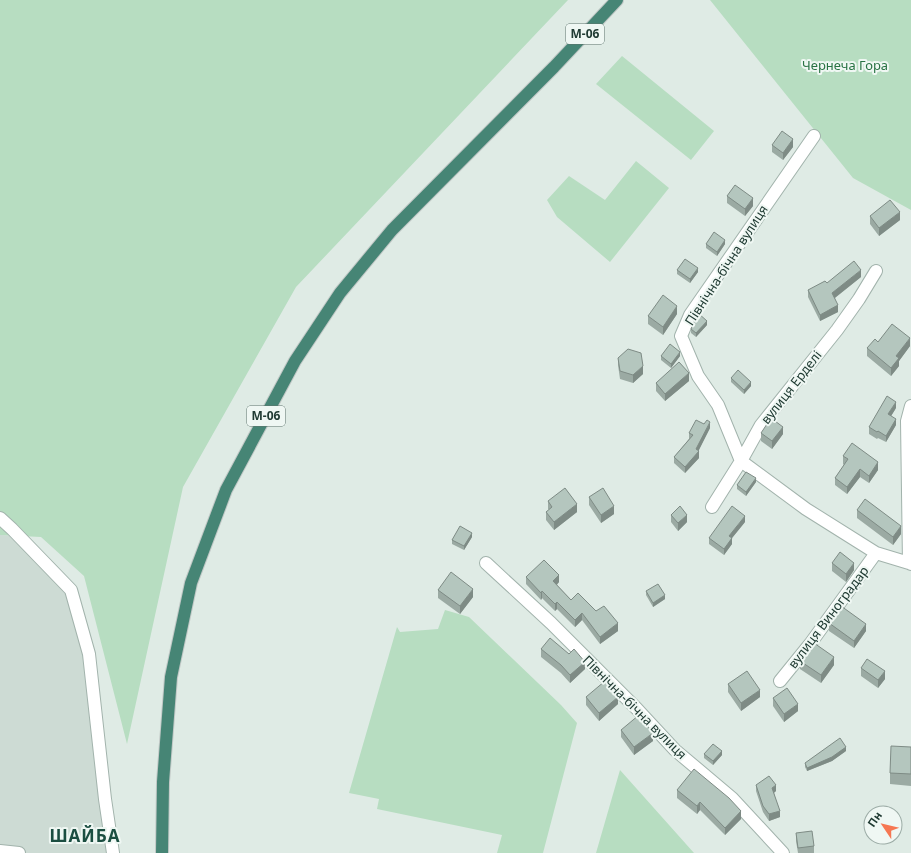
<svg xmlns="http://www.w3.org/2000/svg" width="911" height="853" font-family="'Noto Sans',sans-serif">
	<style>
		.built { fill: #cddbd4 }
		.green { fill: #b7ddc1 }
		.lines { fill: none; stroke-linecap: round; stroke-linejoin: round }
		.minor-casing { stroke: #a2b3ac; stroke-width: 14 }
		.trunk-casing { stroke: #c1c8c6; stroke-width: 14 }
		.minor { stroke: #fff; stroke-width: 12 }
		.trunk { stroke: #468575; stroke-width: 12 }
		.wall { fill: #9baaa3 }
		.shaded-wall { fill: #7e8b85 }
		.building { fill: #b4c6be; stroke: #7e8b85 }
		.labels { text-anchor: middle; stroke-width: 4; stroke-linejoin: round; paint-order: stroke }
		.shield { fill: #eff7f3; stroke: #5e736d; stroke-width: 1 }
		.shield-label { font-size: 12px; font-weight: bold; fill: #203b33 }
		.park-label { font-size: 13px; fill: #297344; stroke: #eff7f3 }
		.street-label { font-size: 13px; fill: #203b33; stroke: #eff7f3 }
		.district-label { font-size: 17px; font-weight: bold; letter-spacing: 1px; fill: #1b4e41; stroke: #eff7f3 }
	</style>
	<rect width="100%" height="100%" fill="#dfebe5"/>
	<path class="built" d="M0 535 19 536 71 590 89 654 113 853H19L0 851Z"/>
	<path class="green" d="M0 0H568L296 287 183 487 127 744 84 576 41 537 0 535Z
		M710 0H911V210L853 178Z
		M622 56 714 131 691 160 596 84Z
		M636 161 669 188 610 262 557 217 547 200 569 176 605 200Z
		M445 610 469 617 561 705 577 723 543 853H497L502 835 377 809 379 799 349 793 397 627 400 632 438 629Z
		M620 770 694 853H596Z"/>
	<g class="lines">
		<defs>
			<path id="minor" d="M814 136 690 315 681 336 698 376 718 405 741 461 806 509 876 553 909 563
				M911 406 907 421 909 563 911 564
				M712 507 741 461 761 425 837 330 859 299 876 271
				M0 518 12 529 71 590 89 654 105 799 113 853
				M486 563 551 623 637 709 675 750 732 798 783 853
				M780 681 810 644 876 553
				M0 851 19 853"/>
			<path id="trunk" d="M162 853 163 782 171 677 191 583 226 490 295 361 340 293 392 230 554 67 617 0"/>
		</defs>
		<use href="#minor" class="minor-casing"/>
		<use href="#trunk" class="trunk-casing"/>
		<use href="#minor" class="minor"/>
		<use href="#trunk" class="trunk"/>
	</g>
	<path class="wall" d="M772 145 793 147 783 160 772 152Z
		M727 196 753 206 745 216 727 203Z
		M870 216 900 220 879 236 870 224Z
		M706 244H725L717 256 706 248Z
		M677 270 698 272 690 283 677 274Z
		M861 277 835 298 838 312 820 321 808 297V290L827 283Z
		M677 314 663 335 648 324V316Z
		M707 325 696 337 691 333V329Z
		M878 342 910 346 899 361V366L891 376 867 356V348Z
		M661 356H680L671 368 661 360Z
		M618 358 643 374 633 383 620 379 618 365Z
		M731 378 751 386 744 394 731 382Z
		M689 381 665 401 656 391V383Z
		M896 408 891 416 896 425 886 442 878 438 877 439 869 434V427Z
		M710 428 698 451 699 458 685 473 674 463V457L689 439V433Z
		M761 433 783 434 772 449 761 441Z
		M843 456 878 470 869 483 860 477 847 494 835 485V478L844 465 843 464Z
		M756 482 746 496 737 489V485Z
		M589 497 614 514 601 523 589 505Z
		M548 501 577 512 554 530 546 520V512L549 510 548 509Z
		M857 510 901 534 893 545 857 518Z
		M671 515 687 522 678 531 671 522Z
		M745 522 732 538V544L724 555 709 544V538Z
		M472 537 464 550 452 544V540Z
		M832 563 854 570 846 582 832 571Z
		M526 577 559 582 557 585 571 600 596 611 618 631 600 644 582 620 575 627 557 609 555 611 542 598 541 600 526 584Z
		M438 590 473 597 460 614 438 598Z
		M646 591 665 599 653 607 646 595Z
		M829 623 866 631 854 648 829 631Z
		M541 649 569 654 585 669 570 683 561 673 541 657Z
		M800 661 834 665 821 683 800 669Z
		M861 668 885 679 878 688 861 676Z
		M728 684 760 697 741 711 728 692Z
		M586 697 618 704 599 721 586 705Z
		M773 698 798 711 784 722 773 706Z
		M621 730 653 741 634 755 621 737Z
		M911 747V786L890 784V773Z
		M846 751 832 761 807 771 805 767V763Z
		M704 754 722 755 713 765 704 758Z
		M756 785 776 791 774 793 780 817 769 821 763 812 756 791Z
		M677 790 741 819 725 835 700 810 697 814 677 798Z
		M796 833 814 846V853H798L796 841Z"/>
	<path class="shaded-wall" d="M793 139V147L783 160V153Z
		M753 198V206L745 216V209Z
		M900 212V220L879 236V228Z
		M725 240V244L717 256V252Z
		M698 268V272L690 283V279Z
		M861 270V277L832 300V293Z
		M838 305V312L820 321V315Z
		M677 306V314L663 335V327Z
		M707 321V325L696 337V333Z
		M910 338V346L899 361V366L891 376V368L896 356Z
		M680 352V356L671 368V364Z
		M643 366V374L633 383V375Z
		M689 373V381L665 401V394Z
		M751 382V386L744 394V390Z
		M896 402V408L888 421V414Z
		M896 419V425L886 442V436Z
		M710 422V428L698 452 699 451V458L685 473V467L696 449Z
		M783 427V434L772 449V441Z
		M878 462V470L869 483V476Z
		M860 469V477L847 494V487Z
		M756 478V482L746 496V492Z
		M577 504V512L554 530V522Z
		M614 506V514L601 523V515Z
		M687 515V522L678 531V523Z
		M745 516V522L732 538V544L724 555V549L729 536Z
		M901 526V534L893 545V537Z
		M472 533V537L464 550V546Z
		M854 563V570L846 582V574Z
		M559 575V582L553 588V581Z
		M473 589V597L460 614V606Z
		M542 591V598L541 600V593Z
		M665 595V599L653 607V603Z
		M557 602V609L555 611V604Z
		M582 613V620L575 627V620Z
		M618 623V631L600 644V637Z
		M866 624V631L854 648V641Z
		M834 657V665L821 683V675Z
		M585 662V669L570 683V675Z
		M885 671V679L878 688V680Z
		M760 690V697L741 711V703Z
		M618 697V704L599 721V713Z
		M798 704V711L784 722V714Z
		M653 733V741L634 755V747Z
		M846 747V751L832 761 807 771V768Z
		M722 751V755L713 765V761Z
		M776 785V791L772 794V788Z
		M700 802V810L697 814V806Z
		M741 811V819L725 835V828Z
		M780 811V817L769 821V814Z"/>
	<path class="building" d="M782 131 793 139 783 153 772 145Z
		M735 185 753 198 745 209 727 196Z
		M890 200 900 212 879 228 870 216Z
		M714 232 725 240 717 252 706 244Z
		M685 259 698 268 690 279 677 270Z
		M854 261 861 270 832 293 838 305 820 315 808 290 825 281 827 283Z
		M663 295 677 306 663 327 648 316Z
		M698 313 707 321 696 333 691 329Z
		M892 324 910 338 896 356 899 358 891 368 867 348 875 339 878 342Z
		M670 344 680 352 671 364 661 356Z
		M628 349 641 353 643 366 633 375 620 371 618 358Z
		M679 362 689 373 665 394 656 383Z
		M738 370 751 382 744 390 731 378Z
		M887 396 896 402 888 414 896 419 886 436 878 431 877 432 869 427Z
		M771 418 783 427 772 441 761 433Z
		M696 420 704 424 707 420 710 422 696 449 699 451 685 467 674 457 693 435 689 433Z
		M852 443 878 462 869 476 860 469 847 487 835 478 848 459 843 456Z
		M746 472 756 478 746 492 737 485Z
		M565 488 577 504 554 522 546 512 552 507 548 501Z
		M603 488 614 506 601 515 589 497Z
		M865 499 901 526 893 537 857 510Z
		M680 506 687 515 678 523 671 515Z
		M732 506 745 516 729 536 732 538 724 549 709 538Z
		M460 526 472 533 464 546 452 540Z
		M840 552 854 563 846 574 832 563Z
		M544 560 559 575 553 581 571 600 578 593 596 611 604 606 618 623 600 637 582 613 575 620 557 602 555 604 542 591 541 593 526 577Z
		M451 572 473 589 460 606 438 590Z
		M658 584 665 595 653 603 646 591Z
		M841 606 866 624 854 641 829 623Z
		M550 638 569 654 574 649 585 662 570 675 561 665 541 649Z
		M814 643 834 657 821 675 800 661Z
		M867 659 885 671 878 680 861 668Z
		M747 671 760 690 741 703 728 684Z
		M605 681 618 697 599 713 586 697Z
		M787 688 798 704 784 714 773 698Z
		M639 715 653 733 634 747 621 730Z
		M840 738 846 747 832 757 807 768 805 763Z
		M713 744 722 751 713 761 704 754Z
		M891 746 911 747V774L890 773Z
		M694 769 729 798 741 811 725 828 700 802 697 806 677 790Z
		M769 776 776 785 772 788 780 811 769 814 763 806 756 785Z
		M812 831 814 846 798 848 796 833Z"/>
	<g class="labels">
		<g class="shield">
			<rect x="566" y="24" width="38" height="20" rx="3"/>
			<rect x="247" y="406" width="38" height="20" rx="3"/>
		</g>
		<g class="shield-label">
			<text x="585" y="38">М-06</text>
			<text x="266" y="420">М-06</text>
		</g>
		<g class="park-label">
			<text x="845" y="70">Чернеча Гора</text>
		</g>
		<g class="street-label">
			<text transform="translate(726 265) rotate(-57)" y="5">Північна-бічна вулиця</text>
			<text transform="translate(791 387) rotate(-52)" y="5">вулиця Ерделі</text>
			<text transform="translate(828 617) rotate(-53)" y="5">вулиця Виноградар</text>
			<text transform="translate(635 707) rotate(45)" y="5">Північна-бічна вулиця</text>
		</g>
		<g class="district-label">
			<text x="85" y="842">ШАЙБА</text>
		</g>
	</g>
	<g transform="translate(883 825) rotate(305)"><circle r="19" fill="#eff7f3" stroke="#9caca6"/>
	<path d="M0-3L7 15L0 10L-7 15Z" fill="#f67752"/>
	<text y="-6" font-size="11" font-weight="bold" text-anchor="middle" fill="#203b33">Пн</text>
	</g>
</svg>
